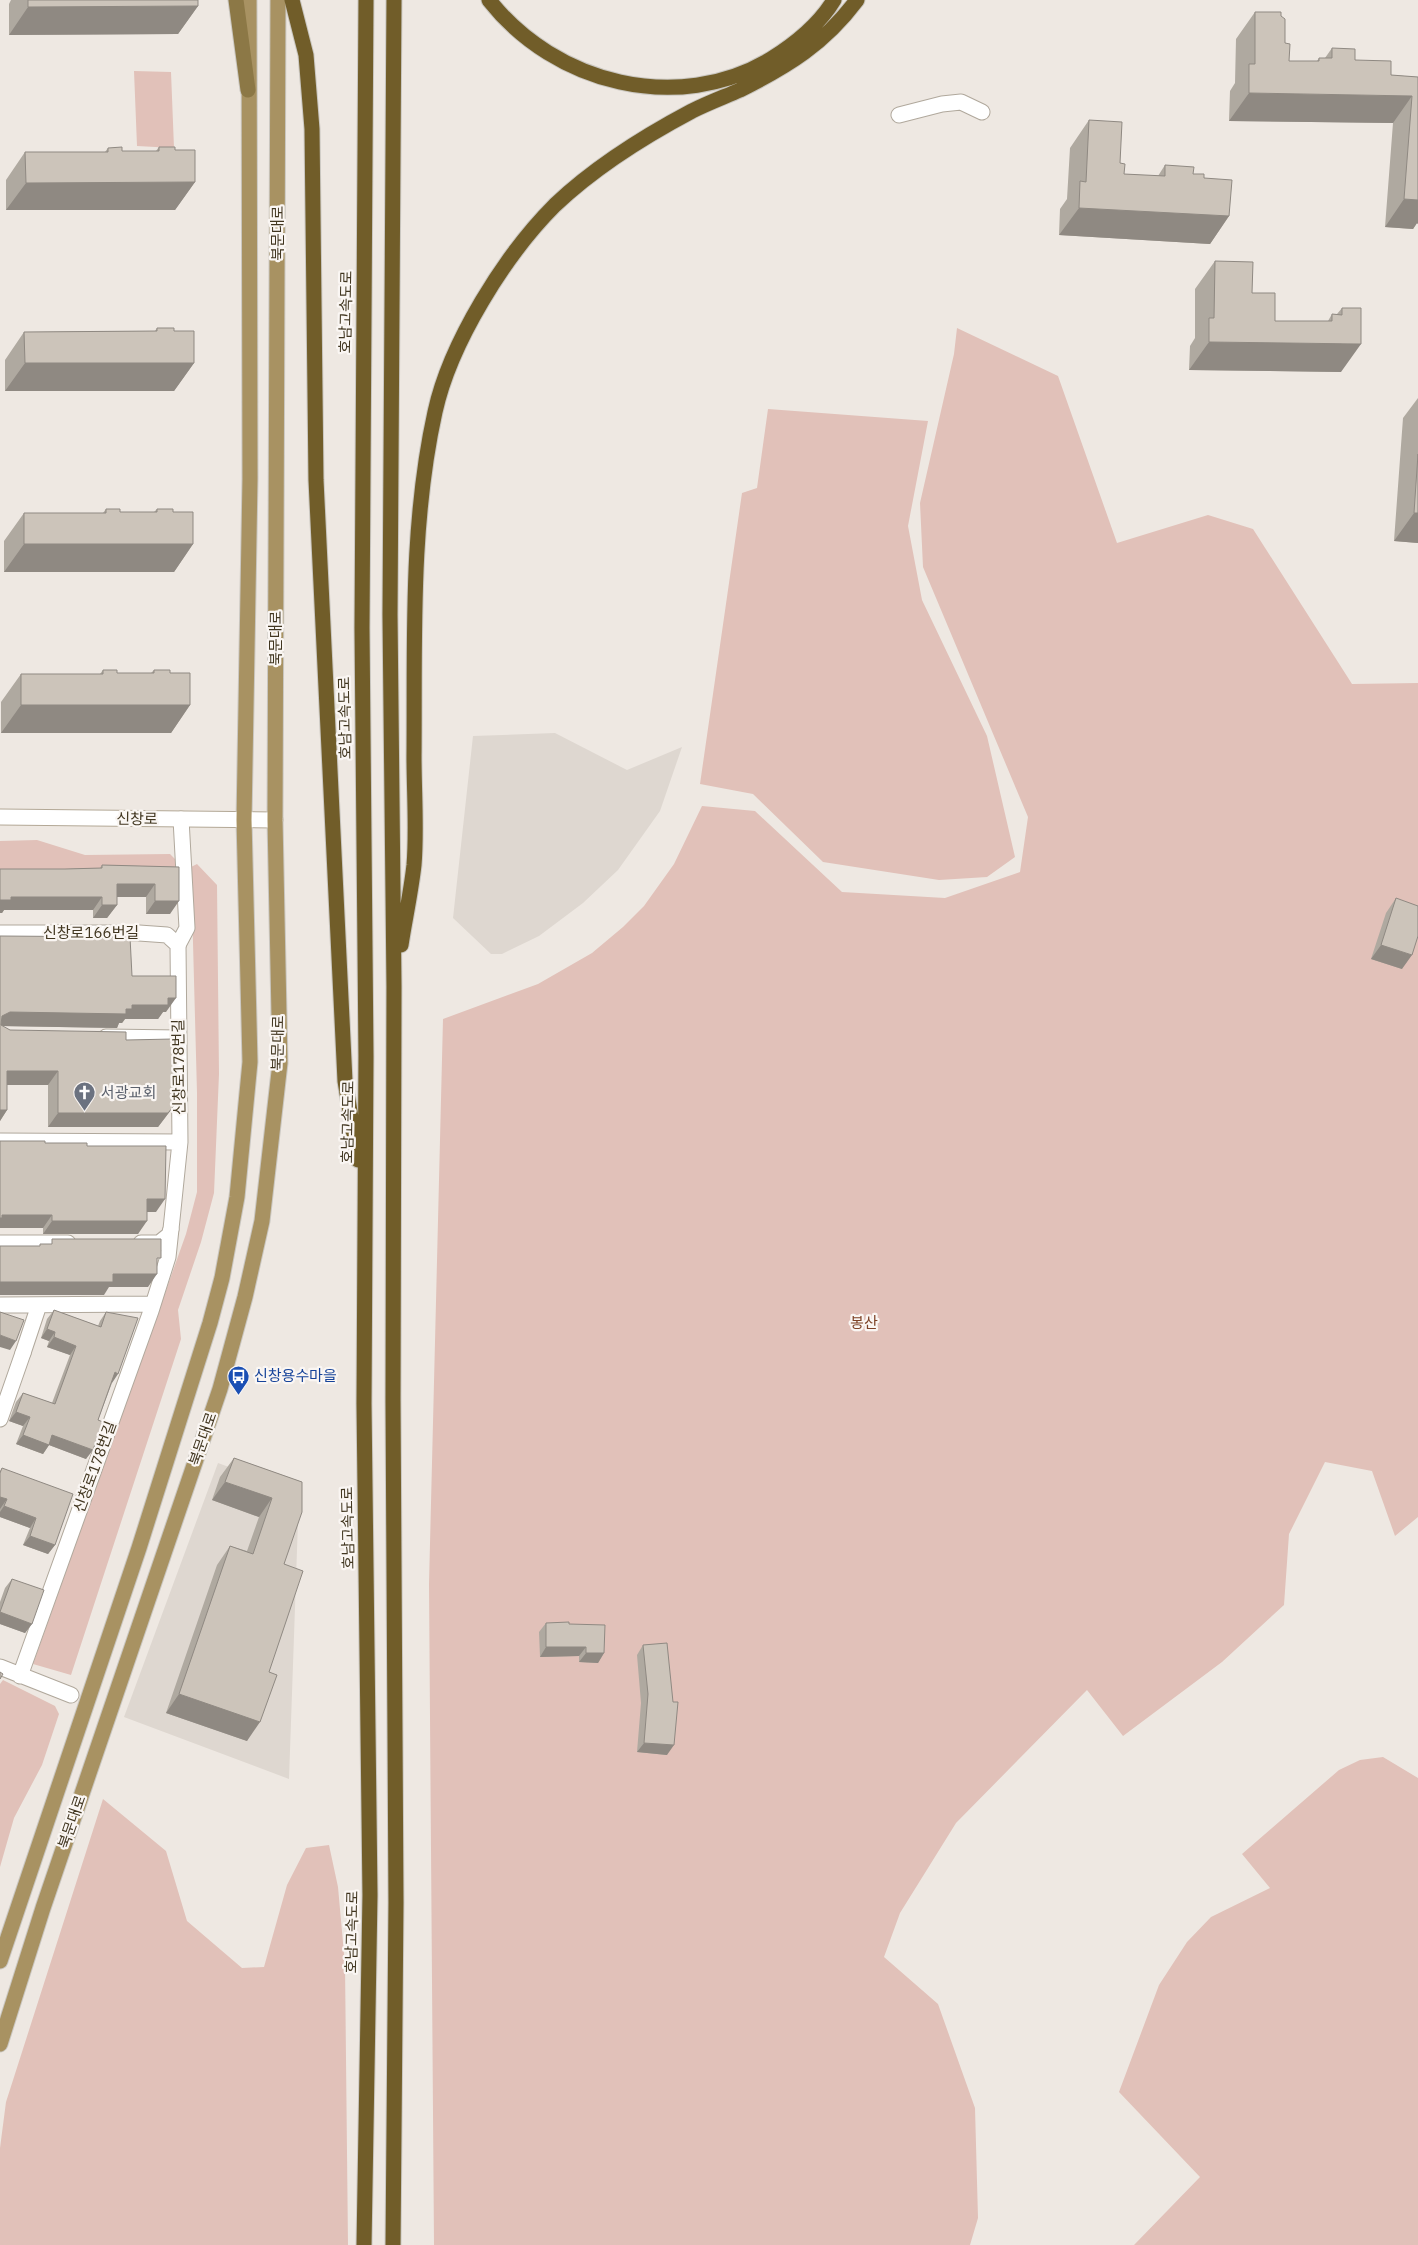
<svg xmlns="http://www.w3.org/2000/svg" width="1418" height="2245" font-family="'IBM Plex Sans','Noto Sans KR',sans-serif">
	<style>
		.built { fill: #ded7d0 }
		.green { fill: #e1c1b9 }
		.lines { fill: none; stroke-linecap: round; stroke-linejoin: round }
		.pedestrian-casing { stroke: #b0a89c; stroke-width: 17 }
		.minor-casing { stroke: #b0a89c; stroke-width: 17 }
		.secondary-casing { stroke: #b3a896; stroke-width: 17 }
		.primary-casing { stroke: #cac7c1; stroke-width: 17 }
		.trunk-casing { stroke: #cac7c1; stroke-width: 17 }
		.motorway-casing { stroke: #cac7c1; stroke-width: 17 }
		.pedestrian { stroke: #fff; stroke-width: 15 }
		.minor { stroke: #fff; stroke-width: 15 }
		.secondary { stroke: #fff; stroke-width: 15 }
		.primary { stroke: #a89262; stroke-width: 15 }
		.trunk { stroke: #8c7846; stroke-width: 15 }
		.motorway { stroke: #715d29; stroke-width: 15 }
		.wall { fill: #afa9a0 }
		.shaded-wall { fill: #8f8982 }
		.building { fill: #ccc4ba; stroke: #8f8982 }
		.labels { text-anchor: middle; stroke-width: 4.5; stroke-linejoin: round; paint-order: stroke }
		.street-label { font-size: 15px; fill: #413620; stroke: #faf6f3 }
		.worship-label { font-size: 15px; fill: #5b616d; stroke: #faf6f3; text-anchor: start }
		.park-label { font-size: 15px; fill: #7d4226; stroke: #faf6f3 }
		.transit-label { font-size: 15px; fill: #164399; stroke: #faf6f3; text-anchor: start }
	</style>
	<rect width="100%" height="100%" fill="#eee8e2"/>
	<path class="built" d="M555 733 627 770 682 747 660 811 618 870 583 903 539 936 502 954H491L453 918 473 736Z
		M218 1463 299 1493 289 1779 124 1717Z"/>
	<path class="green" d="M134 71 171 72 174 148 137 146Z
		M957 328 1058 376 1117 543 1208 515 1253 529 1352 684 1418 683V1517L1395 1536 1372 1471 1325 1462 1289 1534 1284 1605 1222 1662 1123 1736 1087 1690 956 1823 900 1913 884 1957 938 2004 975 2108 978 2218 970 2245H434L429 1584 443 1019 538 984 592 953 623 927 644 906 674 864 702 806 755 811 842 892 945 898 1020 872 1028 817 923 567 920 503 954 354Z
		M768 409 928 421 908 526 922 600 987 736 1015 857 987 877 939 880 823 862 753 794 700 784 742 493 757 488Z
		M37 840 85 855 170 854 179 863 180 875 0 872V841Z
		M197 864 217 885 219 1074 214 1193 201 1242 178 1310 181 1339 71 1675 33 1664 186 1234 197 1192V1093L191 867Z
		M3 1680 55 1706 59 1714 42 1765 14 1818 0 1867V1684Z
		M1383 1757 1418 1778V2245H1134L1200 2177 1119 2092 1159 1985 1187 1942 1211 1917 1270 1888 1242 1854 1339 1770 1360 1760Z
		M103 1799 166 1851 187 1921 242 1968 264 1967 287 1885 306 1848 329 1845 338 1887 345 1965 348 2245H0V2148L6 2102Z"/>
	<g class="lines">
		<defs>
			<path id="pedestrian" d="M178 945 187 928 181 819
				M0 1305 153 1304
				M23 1353 39 1305
				M0 1667 71 1695
				M20 1676 151 1311 168 1257 171 1229"/>
			<path id="minor" d="M899 115 942 104 961 102 982 112
				M0 933H139L167 935 178 945 180 1142 171 1229 169 1235 159 1243H141
				M106 1037 179 1038
				M0 1141 180 1142
				M0 1243H68
				M0 1419 23 1353"/>
			<path id="secondary" d="M0 817 275 820"/>
			<path id="primary" d="M0 1961 139 1548 210 1323 222 1278 237 1197 250 1062 244 820 250 479 249 0
				M0 2044 43 1908 220 1389 245 1297 262 1221 280 1063 275 820 278 0"/>
			<path id="trunk" d="M236 0 248 90"/>
			<path id="motorway" d="M292 0 306 55 312 129 316 480 345 1081 358 1160
				M489 0C555 84 678 115 771 59 795 44 819 25 834 0
				M401 945C405 919 411 892 414 865 417 830 414 792 414 756 415 641 410 525 435 412 450 343 505 255 555 205 596 166 643 137 692 111 708 103 724 97 740 90 788 66 824 44 857 0
				M364 2245 370 1895 364 1404 366 1056 362 628 366 0
				M393 2245 396 1902 393 1401 394 986 390 615 394 0"/>
		</defs>
		<use href="#pedestrian" class="pedestrian-casing"/>
		<use href="#minor" class="minor-casing"/>
		<use href="#secondary" class="secondary-casing"/>
		<use href="#primary" class="primary-casing"/>
		<use href="#trunk" class="trunk-casing"/>
		<use href="#motorway" class="motorway-casing"/>
		<use href="#pedestrian" class="pedestrian"/>
		<use href="#minor" class="minor"/>
		<use href="#secondary" class="secondary"/>
		<use href="#primary" class="primary"/>
		<use href="#trunk" class="trunk"/>
		<use href="#motorway" class="motorway"/>
	</g>
	<path class="wall" d="M11 0H198V6L178 34 9 35V4Z
		M1255 12 1281 16 1285 43 1289 61H1317L1319 58H1325L1332 48 1355 60 1391 75 1418 77V224L1417 223 1413 229 1385 227 1393 123 1229 121 1230 91 1235 83 1236 39Z
		M1089 120 1120 163 1124 174 1158 176 1165 165 1193 174 1204 178 1229 216 1210 244 1059 235 1060 209 1067 199 1070 148Z
		M159 147 175 150 195 182 175 210H6V180L25 152H105L108 148 122 151H156Z
		M1215 261 1252 293 1275 321H1328L1332 314H1337L1342 308 1341 372 1189 370 1190 346 1195 338V289Z
		M157 328 174 331 194 363 174 391H5V360L24 332 155 331Z
		M1418 398V543L1394 541 1403 418Z
		M106 509 120 512H154L157 509 173 512 193 544 174 572H4V541L24 513H103Z
		M103 670 117 673H151L154 670 170 673 190 705 171 733H1V702L21 674H100Z
		M102 865 179 867 170 914H146V897H117V905L107 918H93V910H4L2 913H0V869H65L100 868Z
		M1396 898 1402 969 1371 959 1386 913Z
		M0 936 132 976 166 1012H163L158 1019H125L122 1023H119L117 1028 2 1026 10 1030 126 1040 177 1102 158 1127H48V1085H7V1110L0 1121Z
		M0 1141 87 1146 156 1212H147L138 1234H43V1228H0Z
		M54 1310 98 1326 100 1321 106 1312 112 1383 98 1420 86 1459 49 1445 43 1454 16 1444 23 1426 9 1421 16 1402 23 1393 52 1403 70 1355 47 1347 49 1341 41 1338 47 1319Z
		M234 1458 302 1482 284 1564 269 1672 247 1741 166 1713 217 1565 230 1546 247 1551 259 1517 212 1500 220 1477Z
		M2 1468 55 1545 48 1554 23 1545 30 1528 0 1517V1471Z
		M12 1579 32 1624 25 1633 0 1624V1602L5 1588Z
		M546 1623 569 1624 604 1653 598 1663 579 1662V1656L540 1657 539 1632Z
		M643 1645 667 1755 637 1752 641 1703 637 1655Z"/>
	<path class="shaded-wall" d="M198 6 178 34 9 35 28 7Z
		M1249 93 1412 96 1393 123 1229 121Z
		M195 182 175 210H6L26 183Z
		M1404 199 1418 200V224L1417 223 1413 229 1385 227Z
		M1079 208 1229 216 1210 244 1059 235Z
		M1209 342 1361 344 1341 372 1189 370Z
		M25 363H194L174 391H5Z
		M1414 513H1418V543L1394 541Z
		M24 544H193L174 572H4Z
		M21 705H190L171 733H1Z
		M117 884H155L146 897H108Z
		M11 897H102L93 910H4L2 913H0V900Z
		M155 901H179L170 914H146Z
		M102 905H117L107 918H93Z
		M1381 945 1412 955 1402 969 1371 959Z
		M168 998H176L166 1012H163L158 1019H125L122 1023H119L117 1028 0 1026 2 1016 10 1012 126 1009 132 1005Z
		M7 1071H58L48 1085H0Z
		M177 1102 158 1127H48L58 1113Z
		M0 1110H7L0 1121Z
		M147 1199H165L156 1212H138Z
		M2 1215H52L43 1228H0V1217Z
		M52 1221H147L138 1234H43Z
		M113 1274H157L148 1287H109L104 1295H0V1282Z
		M47 1329 55 1332 49 1341 41 1338Z
		M0 1335 16 1341 10 1350 0 1347Z
		M54 1337 76 1346 70 1355 47 1347Z
		M115 1372 118 1374 112 1383 109 1382Z
		M16 1412 30 1417 23 1426 9 1421Z
		M23 1435H52L93 1450 86 1459 49 1445 43 1454 16 1444Z
		M225 1482 272 1498 259 1517 212 1500Z
		M0 1497 7 1499 0 1509Z
		M4 1506 36 1518 30 1528 0 1517V1512Z
		M30 1536 55 1545 48 1554 23 1545Z
		M0 1612 32 1624 25 1633 0 1624Z
		M546 1647H586L579 1656 540 1657Z
		M586 1653H604L598 1663 579 1662Z
		M179 1694 260 1722 247 1741 166 1713Z
		M644 1743 674 1745 667 1755 637 1752Z"/>
	<path class="building" d="M28 0H198V6L28 7Z
		M1255 12H1281V16L1285 19V43L1290 44 1289 61H1319V58H1332V48L1355 49V60L1391 61V75L1418 77V200L1404 199 1412 96 1249 93V64H1255Z
		M1089 120 1122 122 1120 163 1125 164 1124 174 1165 176V165L1194 167 1193 174H1204V178L1232 180 1229 216 1079 208 1080 181 1086 182Z
		M122 147V151H159V147H175V150H195V182L26 183 25 152H108V148Z
		M1215 261 1253 262 1252 293H1275V321H1332V314L1342 315V308H1361V344L1209 342V318H1214Z
		M157 328H174V331H194V363H25L24 332 157 331Z
		M1418 454V513H1414Z
		M106 509H120V512H157V509H173V512H193V544H24V513H106Z
		M103 670H117V673H154V670H170V673H190V705H21V674H103Z
		M102 865 179 867V901H155V884H117V905H102V897H11V900H0V869H65L102 868Z
		M1396 898 1418 906V936L1412 955 1381 945Z
		M0 936 130 937 132 976H176V998H168V1005H132V1009H126V1014L10 1012 2 1016 1 1025 10 1030 126 1032V1040L173 1039 177 1102 168 1113H58V1071H7V1110H0Z
		M0 1141H45V1143H87V1146H166L165 1199H147V1221H52V1215H2V1218H0Z
		M52 1239H161V1258H157V1274H113V1282H0V1246H40V1244H52Z
		M54 1310 101 1327 106 1312 138 1318 118 1374 115 1372 98 1420 103 1422 93 1450 52 1435 49 1445 23 1435 30 1417 16 1412 23 1393 55 1404 76 1346 54 1337 55 1332 47 1329Z
		M0 1312 24 1320 16 1341 0 1335Z
		M234 1458 302 1482V1512L284 1564 303 1571 269 1672 277 1675 260 1722 179 1694 230 1546 253 1554 272 1498 225 1482Z
		M2 1468 73 1494 55 1545 30 1536 36 1518 4 1506 7 1499 0 1497V1473Z
		M12 1579 44 1590 32 1624 0 1612Z
		M569 1622V1624L605 1625 604 1653H586V1647H546V1623Z
		M667 1643 673 1702H678L674 1745 644 1743 648 1694 643 1645Z
		M0 1672 3 1674 0 1679Z"/>
	<defs>
		<symbol id="church-pin" viewBox="-11 -11 22 30"><path d="M0 17L-7.5 6A9.5 9.5 0 1 1 7.5 6Z" fill="#6b7280" stroke="#faf6f3"/><path d="M-1.2-6h2.4v3.5h3.3v2.4h-3.3V6h-2.4V-.1h-3.3v-2.4h3.3Z" fill="#fff"/></symbol>
		<symbol id="bus-pin" viewBox="-11 -11 22 30"><path d="M0 17L-7.5 6A9.5 9.5 0 1 1 7.5 6Z" fill="#1a4fb4" stroke="#faf6f3"/><path d="M-5-6H5V4H4V6H2V4H-2V6H-4V4H-5ZM-3.5-4V0h7V-4ZM-3.5 1.2v1.5H-2V1.2ZM2 1.2v1.5H3.5V1.2Z" fill="#fff"/></symbol>
	</defs>
	<g fill-rule="evenodd">
		<use href="#church-pin" x="72" y="1080" width="25" height="34"/>
		<use href="#bus-pin" x="226" y="1364" width="25" height="34"/>
	</g>
	<g class="labels">
		<g class="street-label">
			<text transform="translate(278 233) rotate(-90)" y="5">북문대로</text>
			<text transform="translate(346 312) rotate(-89)" y="5">호남고속도로</text>
			<text transform="translate(276 638) rotate(-90)" y="5">북문대로</text>
			<text transform="translate(345 718) rotate(-91)" y="5">호남고속도로</text>
			<text transform="translate(137 819) rotate(1)" y="5">신창로</text>
			<text x="91" y="938">신창로166번길</text>
			<text transform="translate(278 1043) rotate(-89)" y="5">북문대로</text>
			<text transform="translate(179 1067) rotate(-91)" y="5">신창로178번길</text>
			<text transform="translate(348 1122) rotate(-89)" y="5">호남고속도로</text>
			<text transform="translate(203 1439) rotate(-71)" y="5">북문대로</text>
			<text transform="translate(95 1467) rotate(-70)" y="5">신창로178번길</text>
			<text transform="translate(348 1528) rotate(-91)" y="5">호남고속도로</text>
			<text transform="translate(72 1822) rotate(-71)" y="5">북문대로</text>
			<text transform="translate(352 1932) rotate(-89)" y="5">호남고속도로</text>
		</g>
		<g class="worship-label">
			<text x="101" y="1098">서광교회</text>
		</g>
		<g class="park-label">
			<text x="864" y="1328">봉산</text>
		</g>
		<g class="transit-label">
			<text x="254" y="1381">신창용수마을</text>
		</g>
	</g>
</svg>
